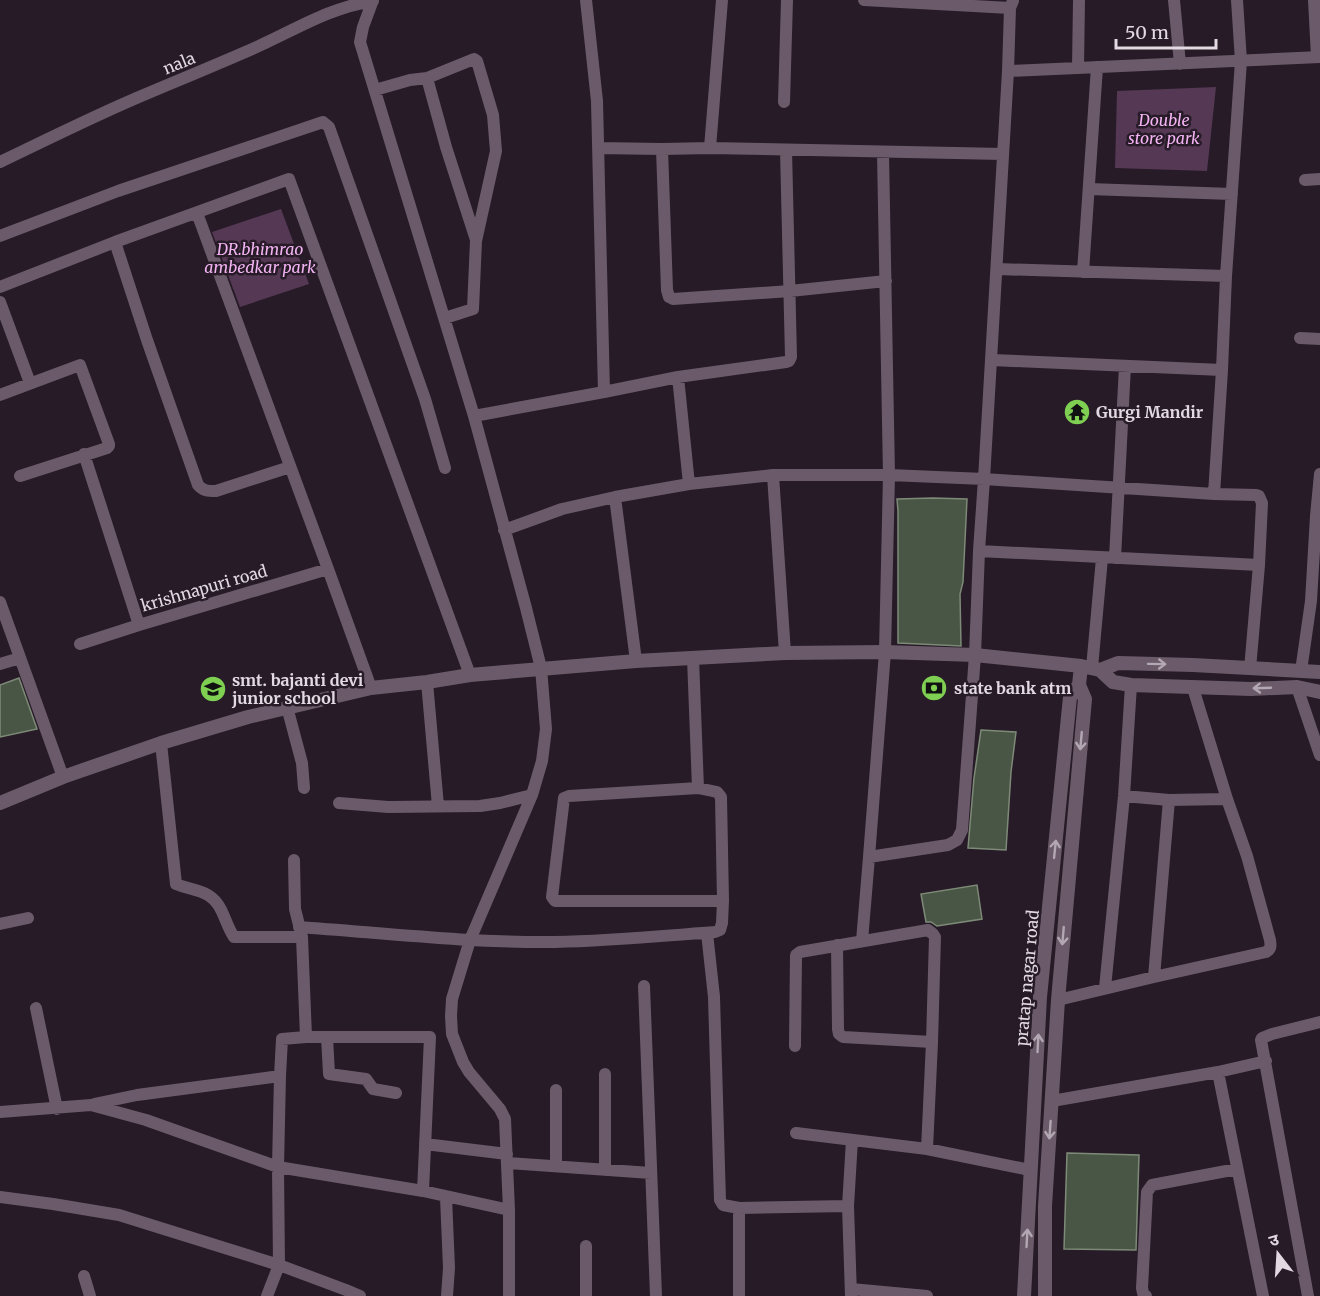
<svg xmlns="http://www.w3.org/2000/svg" width="1320" height="1296" font-family="Merriweather,'Noto Sans Devanagari',serif">
	<style>
		.green { fill: #543854 }
		.building { fill: #4a5645; stroke: #7e8a78; stroke-width: 1.5 }
		.lines { fill: none; stroke-linecap: round; stroke-linejoin: round }
		.minor { stroke: #6b5b6a; stroke-width: 12 }
		.tertiary { stroke: #6b5b6a; stroke-width: 14 }
		.oneway { stroke: #b2a7b2 }
		.labels { text-anchor: middle; stroke-width: 5; stroke-linejoin: round; paint-order: stroke }
		.street-label { font-size: 16px; fill: #e2d9e2; stroke: #271b27 }
		.park-label { font-size: 16px; font-style: italic; fill: #f3b4f3; stroke: #271b27 }
		.poi-label { font-size: 16px; font-weight: bold; fill: #e2d9e2; stroke: #271b27; text-anchor: start }
	</style>
	<rect width="100%" height="100%" fill="#271b27"/>
	<path class="green" d="M1216 87 1207 171 1115 168 1117 91Z
		M281 209 309 284 240 307 212 232Z"/>
	<path class="building" d="M933 498 967 499 963 582 960 594 961 646 898 643V511L897 499Z
		M19 678 37 729 0 737V685Z
		M981 730 1016 732 1011 772 1006 850 968 848 974 778Z
		M977 885 982 919 937 926 931 922H926L921 894Z
		M1067 1153 1139 1155 1136 1250 1064 1249Z"/>
	<g class="lines">
		<path class="minor" d="M373 0 363 27 360 42 474 416 526 608 541 668 546 729 542 761 532 795 470 940 452 999 451 1016 452 1034 463 1062 469 1072 500 1109 505 1119 509 1210V1296
			M722 0 710 148 1003 154
			M864 0 1010 8
			M1174 0 1180 64
			M1314 0 1317 57
			M1078 68 1079 0
			M1008 71 1010 8 1013 1
			M427 78 446 147 476 240
			M375 90 410 80 427 78 474 59 477 61 493 115 496 151 476 241 473 309 445 318
			M784 102 787 0
			M598 148 662 149
			M710 148 662 149 667 290 669 297 673 299 790 291 886 281
			M883 153 889 475 984 479 1214 494 1222 370 1226 276 1241 61 1237 0
			M0 162C44 141 88 119 132 100 172 83 211 67 250 50 292 32 327 8 373 1
			M1305 180 1320 179
			M1089 189 1232 194
			M197 213 328 569
			M0 236 118 191 323 122 329 127 425 399 445 468
			M115 242 147 340 198 485C203 491 208 491 216 491L290 467
			M997 269 1226 276
			M1083 272 1097 67
			M0 287 115 242 289 179 470 675
			M0 302 30 383
			M1300 338 1320 339
			M992 360 1222 370
			M678 377 689 484 773 475H889L885 652 869 857 862 941
			M604 392 678 377 786 362 789 361 791 357 786 150
			M0 395 80 365 109 444V446L107 448 20 476
			M474 416 604 392 597 101 586 0
			M84 454 139 625 328 569 371 688
			M773 475 785 653
			M1214 494 1256 495 1259 496 1262 503 1259 565 1250 669
			M615 497 636 661
			M504 530 562 509 615 497 689 484
			M979 551 1259 565
			M1115 558 1125 366
			M0 602 63 777
			M80 644 139 625
			M693 658 698 788
			M0 664 20 658
			M1092 668 1102 558
			M1301 671 1311 601 1316 516 1320 474
			M427 682 438 806
			M1297 687 1320 755
			M287 707 302 763 304 788
			M161 743 176 884C185 888 195 889 204 893 224 902 223 921 234 937H302
			M1124 796 1169 800 1227 799
			M339 803 388 807 480 806 500 803 532 795
			M869 857 948 845 957 840 962 830 975 655 979 551 984 479 1008 71 1320 57
			M294 860 295 909 302 937 306 1037
			M0 924 28 918
			M299 927C384 933 469 943 555 942 608 941 662 936 715 932L720 930 722 923 723 901 721 797 717 792 698 788 569 796 564 798 552 897 555 901H723
			M707 933 714 997 720 1200 723 1205 739 1208
			M837 945 838 1029 839 1034 843 1037 932 1042
			M1154 977 1169 800
			M644 986 656 1296
			M1105 988 1124 796 1131 685
			M1058 1000 1154 977 1266 952C1271 949 1271 946 1270 940L1247 856 1227 799 1193 688
			M36 1008 57 1109
			M327 1037 329 1074 366 1079 373 1089 396 1093
			M795 1046 796 955 800 952 928 930 933 934 935 937 932 1042 927 1149 1030 1170
			M1218 1072 1263 1296
			M556 1090V1166
			M1052 1101 1218 1072 1266 1061
			M94 1104 137 1095 280 1076
			M0 1112 91 1105 146 1120 278 1167 279 1265 267 1296
			M796 1133 927 1149
			M425 1144 507 1154
			M508 1163 651 1173
			M605 1170V1074
			M423 1191 430 1037H306L282 1039 280 1076 278 1167 423 1191 509 1210
			M0 1197 53 1204 119 1215 279 1265 346 1290 360 1296
			M446 1197 449 1268 447 1296
			M848 1206 852 1140
			M586 1246V1296
			M84 1276 90 1296
			M851 1289 927 1296
			M739 1296V1208L848 1206 851 1296
			M1146 1296 1143 1293 1142 1288 1147 1192 1152 1185 1237 1169
			M1308 1296 1261 1040 1262 1038 1272 1034 1320 1022"/>
		<path class="tertiary" d="M1100 670 1113 682 1131 685 1251 689 1297 687 1320 692
			M1100 670 1118 663 1193 665 1320 672
			M0 803 63 777 161 743 248 717 371 688 427 682 470 675 636 661 785 653 885 652 975 655 1081 666 1100 670
			M1024 1296 1040 997 1070 697 1079 685 1081 666
			M1045 1296V1206L1058 1000 1085 699 1079 685"/>
	</g>
	<defs><path id="oneway-shaft" d="M-6 0H5M1.5-3L5.5 0L1.5 3" fill="none" stroke-width="1.6" stroke-linecap="round" stroke-linejoin="round" transform="scale(1.5)"/></defs>
	<g class="oneway">
		<use href="#oneway-shaft" transform="translate(1157 664) rotate(1)"/>
		<use href="#oneway-shaft" transform="translate(1262 688) rotate(178)"/>
		<use href="#oneway-shaft" transform="translate(1081 741) rotate(95)"/>
		<use href="#oneway-shaft" transform="translate(1055 849) rotate(-84)"/>
		<use href="#oneway-shaft" transform="translate(1063 936) rotate(95)"/>
		<use href="#oneway-shaft" transform="translate(1038 1043) rotate(-87)"/>
		<use href="#oneway-shaft" transform="translate(1050 1130) rotate(94)"/>
		<use href="#oneway-shaft" transform="translate(1027 1238) rotate(-87)"/>
	</g>
	<defs>
		<symbol id="temple-disc" viewBox="-11 -11 22 22"><circle r="9.5" fill="#7fd052" stroke="#271b27"/><path d="M0-6L5-2H3V0L6.5 2.5H4V6H1.5V3h-3V6H-4V2.5H-6.5L-3 0V-2H-5Z" fill="#111"/></symbol>
		<symbol id="bank-disc" viewBox="-11 -11 22 22"><circle r="9.5" fill="#7fd052" stroke="#271b27"/><path d="M-6-4H6V4H-6ZM0-2.3a2.3 2.3 0 1 0 0 4.6a2.3 2.3 0 1 0 0-4.6Z" fill="#111"/></symbol>
		<symbol id="school-disc" viewBox="-11 -11 22 22"><circle r="9.5" fill="#7fd052" stroke="#271b27"/><path d="M0-5L7-2L0 1L-7-2ZM-4 1L0 2.5L4 1V4Q0 6-4 4Z" fill="#111"/></symbol>
	</defs>
	<g fill-rule="evenodd">
		<use href="#temple-disc" x="1062" y="397" width="30" height="30"/>
		<use href="#bank-disc" x="919" y="673" width="30" height="30"/>
		<use href="#school-disc" x="198" y="674" width="30" height="30"/>
	</g>
	<g class="labels">
		<g class="street-label">
			<text transform="translate(179 63) rotate(-22)" y="6">nala</text>
			<text transform="translate(204 588) rotate(-16)" y="6">krishnapuri road</text>
			<text transform="translate(1027 978) rotate(-85)" y="6">pratap nagar road</text>
		</g>
		<g class="park-label">
			<text x="1164" y="126">Double<tspan x="1164" dy="18">store park</tspan></text>
			<text x="260" y="255">DR.bhimrao<tspan x="260" dy="18">ambedkar park</tspan></text>
		</g>
		<g class="poi-label">
			<text x="1096" y="418">Gurgi Mandir</text>
			<text x="232" y="686">smt. bajanti devi<tspan x="232" dy="18">junior school</tspan></text>
			<text x="954" y="694">state bank atm</text>
		</g>
	</g>
	<g transform="translate(1278 1254) rotate(343)" stroke="#271b27" stroke-width="4.5" paint-order="stroke">
	<path d="M0-4.5L10 22L0 15L-10 22Z" fill="#e2d9e2"/>
	<text y="-9" font-size="16" font-weight="bold" text-anchor="middle" fill="#e2d9e2">उ</text>
	</g>
	<path d="M1116 39v9h100v-9" fill="none" stroke="#e2d9e2" stroke-width="3"/>
	<text x="1125" y="39" font-size="18" fill="#e2d9e2" stroke="#271b27" stroke-width="4.5" paint-order="stroke">50 m</text>
</svg>
